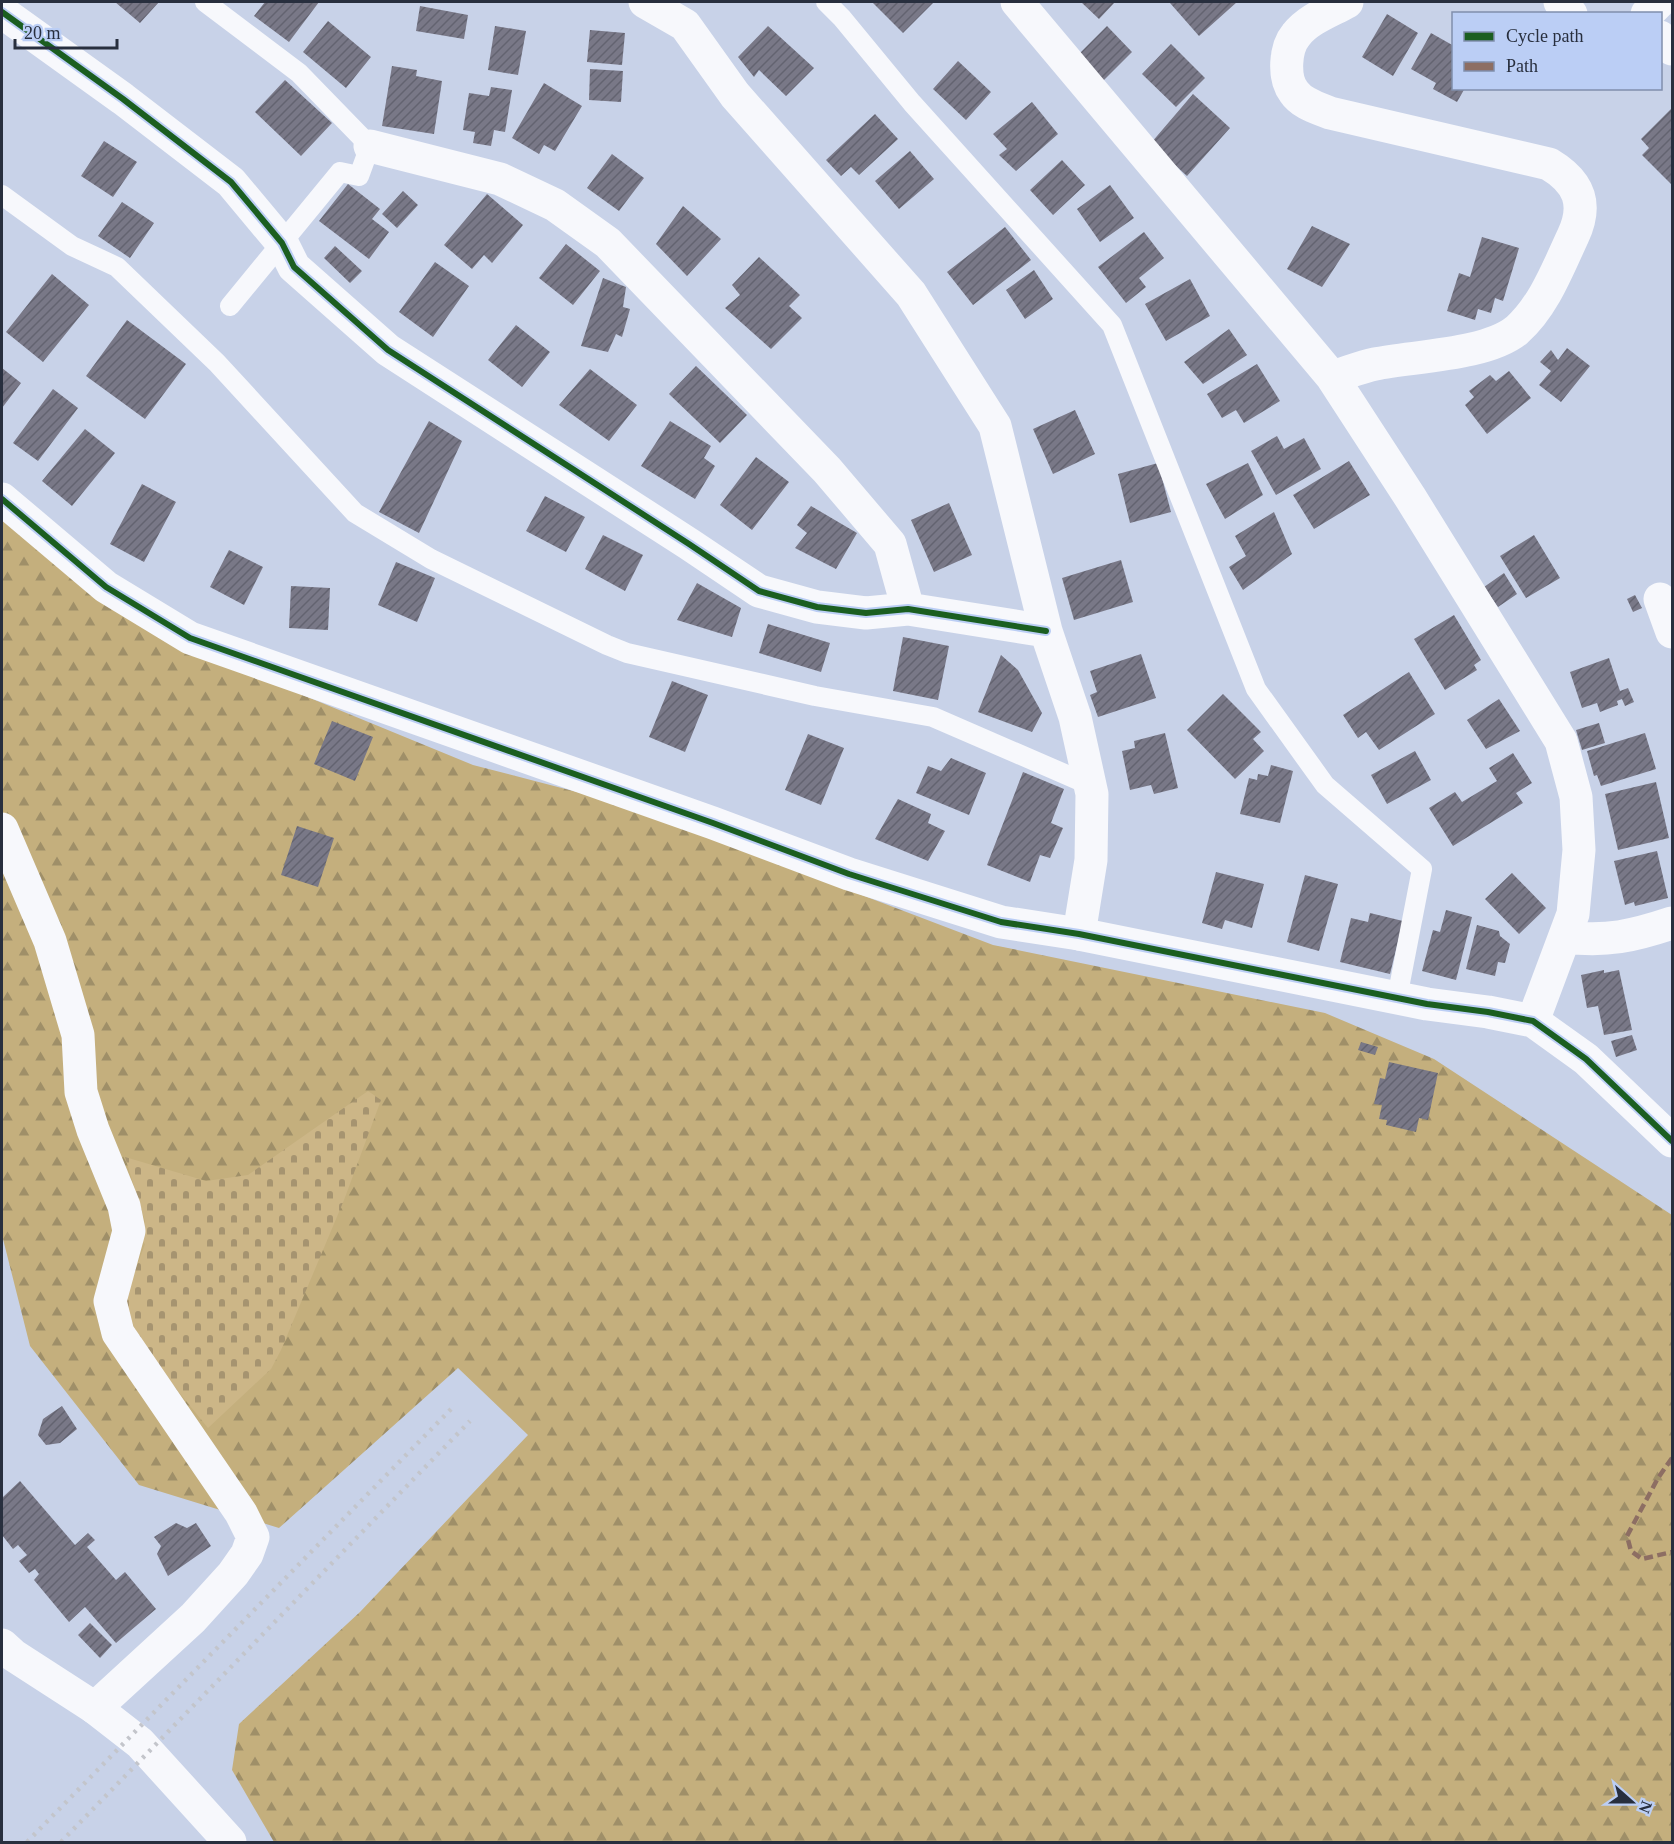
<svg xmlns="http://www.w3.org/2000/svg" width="1674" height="1844" font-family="Georgia,serif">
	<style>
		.forest { fill: url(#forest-firs) }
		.cemetery { fill: url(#cemetery-stones) }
		.building { fill: url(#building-hatch) }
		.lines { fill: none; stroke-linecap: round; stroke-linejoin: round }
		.service { stroke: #f7f8fc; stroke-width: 20 }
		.minor { stroke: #f7f8fc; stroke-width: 33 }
		.tertiary { stroke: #f7f8fc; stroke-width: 33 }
		.rail { stroke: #c3c5cb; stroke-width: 4.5; stroke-dasharray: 3 6; stroke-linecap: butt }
		.quiet { stroke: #8d6e63; stroke-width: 4.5; stroke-dasharray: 9 4.5; stroke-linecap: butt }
		.cycleway-casing { stroke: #bbcef5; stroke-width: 10 }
		.cycleway { stroke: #1b5e20; stroke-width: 6 }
	</style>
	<defs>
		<pattern id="forest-firs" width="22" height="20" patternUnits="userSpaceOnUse" patternTransform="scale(1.5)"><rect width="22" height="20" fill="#c4af7d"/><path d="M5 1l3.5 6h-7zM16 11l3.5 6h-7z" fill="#9f8f68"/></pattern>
		<pattern id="cemetery-stones" width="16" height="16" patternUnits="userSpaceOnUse" patternTransform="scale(1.5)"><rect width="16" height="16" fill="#ccb687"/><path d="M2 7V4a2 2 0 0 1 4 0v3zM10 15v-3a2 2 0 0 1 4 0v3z" fill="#a69470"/></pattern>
		<pattern id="building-hatch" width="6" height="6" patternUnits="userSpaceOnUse" patternTransform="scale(1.5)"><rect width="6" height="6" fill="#797887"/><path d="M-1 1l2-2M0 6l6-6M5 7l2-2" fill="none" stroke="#636370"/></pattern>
	</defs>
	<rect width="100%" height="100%" fill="#c8d2e8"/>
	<path class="forest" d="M2 514 152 633 473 765 623 804 993 945 1325 1013 1434 1059 1672 1215V1842H274L232 1770 239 1724 360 1612 528 1435 458 1368 279 1528 139 1485 30 1346 2 1235Z"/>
	<path class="cemetery" d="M368 1091 381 1100 344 1200 281 1350 271 1369 208 1428 143 1348 124 1302 145 1244 140 1239 145 1221 125 1157 206 1181 248 1175Z"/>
	<path class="building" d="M115 2H159L140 23Z
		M265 2H319L289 42 254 16Z
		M872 2H934L903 33Z
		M1081 2H1115L1099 19Z
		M1171 2H1237L1199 36 1170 3Z
		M420 6 468 15 464 39 416 31Z
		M1387 14 1418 33 1393 76 1362 57Z
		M328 21 371 57 346 88 303 52Z
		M495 26 526 31 518 75 488 70Z
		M768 26 814 68 786 96 759 70 754 77 738 57Z
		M1107 26 1132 52 1102 82 1076 57Z
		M590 30 625 33 622 65 587 62Z
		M1431 33 1454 46V88H1465L1457 102 1433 89 1436 83 1411 69Z
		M1171 44 1205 78 1176 107 1142 74Z
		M958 61 991 92 966 120 933 89Z
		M392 66 417 70 416 76 442 81 434 134 382 126Z
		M590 69 623 71 621 102 589 100Z
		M285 80 332 123 301 156 255 112Z
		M544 83 582 106 555 151 544 145 539 154 512 138Z
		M491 87 512 90 505 132 494 130 491 146 473 143 475 132 463 130 469 93 489 96Z
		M1193 94 1230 128 1187 176 1151 143Z
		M1032 102 1058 134 1016 171 999 155 1007 149 993 134Z
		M1671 109 1672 110V185L1642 155 1649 148 1641 139Z
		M875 114 898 139 859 175 851 167 841 176 826 160Z
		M104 141 137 162 113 197 81 176Z
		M910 151 934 179 899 209 875 181Z
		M612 154 644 178 619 211 587 188Z
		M1062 160 1085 185 1053 215 1030 190Z
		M348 184 380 209 372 219 389 232 369 259 319 221Z
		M1110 185 1134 218 1100 242 1077 209Z
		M403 191 418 205 397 228 382 214Z
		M487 194 523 225 492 263 484 255 472 269 444 245Z
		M122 202 154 223 130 258 98 236Z
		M683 206 721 239 687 276 656 244Z
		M1312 226 1350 244 1322 287 1287 269Z
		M1005 227 1031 260 973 305 947 272Z
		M1144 232 1164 258 1139 278 1146 287 1126 303 1098 267Z
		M1482 237 1519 248 1503 301 1495 298 1491 313 1478 309 1475 320 1447 311 1459 273 1470 277Z
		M566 244 600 271 573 305 539 278Z
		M335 246 362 271 350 283 324 258Z
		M759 257 800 295 789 306 802 318 771 349 725 308 740 295 732 285Z
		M435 262 469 286 433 337 399 312Z
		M1034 270 1053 299 1025 319 1006 290Z
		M52 274 89 305 43 362 6 332Z
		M603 278 626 287 623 307 630 309 622 337 616 334 608 352 581 346Z
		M1190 279 1210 316 1166 341 1145 304Z
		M127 320 186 364 145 419 86 376Z
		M516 325 550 352 522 387 488 360Z
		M1229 329 1247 355 1203 384 1184 362Z
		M1567 348 1590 366 1561 402 1539 385 1551 371 1540 362 1551 350 1558 360Z
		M1257 364 1280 401 1244 423 1236 410 1222 418 1207 394Z
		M696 366 747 415 720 443 669 394Z
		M2 368 21 383 2 408Z
		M590 369 637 405 609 441 559 405Z
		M1509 371 1531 398 1487 434 1465 405 1474 397 1469 391 1490 375 1496 381Z
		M53 389 78 408 38 461 13 443Z
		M1075 410 1095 454 1053 474 1033 429Z
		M429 421 462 441 419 533 379 512Z
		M670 421 711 446 704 458 715 466 695 499 641 466Z
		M85 429 115 453 72 506 42 481Z
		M1277 436 1284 449 1304 438 1321 469 1276 495 1251 451Z
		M756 457 789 482 752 530 720 505Z
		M1349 461 1370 495 1314 529 1293 495Z
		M1158 463 1171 512 1130 523 1118 474Z
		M1248 463 1263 495 1225 519 1206 484Z
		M142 484 176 502 144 562 110 544Z
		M545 496 585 517 566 552 526 531Z
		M949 503 972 555 934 572 911 520Z
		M811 506 857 533 836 569 795 548 807 533 797 525Z
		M1274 512 1292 554 1243 590 1229 567 1246 556 1235 536Z
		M603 535 643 555 625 591 585 569Z
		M1534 535 1560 578 1526 598 1500 556Z
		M229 550 263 567 244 605 210 587Z
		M1121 560 1133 602 1074 620 1062 578Z
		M396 562 435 578 417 622 378 605Z
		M1504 573 1517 594 1498 607 1484 587Z
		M697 583 741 608 732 637 677 620Z
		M291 586 330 588 328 630 289 628Z
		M1635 595 1642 608 1633 612 1627 599Z
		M1454 615 1481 660 1474 665 1477 670 1445 690 1414 639Z
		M768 624 830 643 821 672 759 653Z
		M903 637 949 646 938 700 893 691Z
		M1141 654 1156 698 1098 717 1090 695 1097 692 1090 671Z
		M1001 655 1018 670 1042 713 1032 732 978 712Z
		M1609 658 1620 691 1628 688 1634 702 1625 706 1622 699 1617 701 1618 705 1600 712 1597 703 1582 708 1570 672Z
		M1409 672 1435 714 1379 750 1366 732 1358 738 1343 715Z
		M672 681 708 695 685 752 649 737Z
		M1223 694 1261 732 1253 739 1264 751 1235 779 1187 730Z
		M1499 699 1520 731 1486 749 1467 720Z
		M332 721 373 737 355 781 314 764Z
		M1599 723 1605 743 1582 750 1576 730Z
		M1165 733 1178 788 1154 794 1151 785 1130 790 1122 751 1135 748 1134 741Z
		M1645 733 1656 769 1601 786 1597 775 1594 776 1587 751Z
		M808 734 844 748 821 805 785 790Z
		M1415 751 1431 780 1387 804 1371 775Z
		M1513 753 1532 783 1516 793 1523 803 1453 846 1429 808 1455 792 1462 802 1497 781 1489 768Z
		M951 758 986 773 969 815 916 793 928 766 941 771Z
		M1271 765 1293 771 1280 823 1240 814 1249 778 1257 780 1258 774 1268 776Z
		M1023 772 1064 789 1051 823 1063 828 1050 858 1040 855 1030 882 987 865Z
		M1656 782 1669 838 1618 850 1605 794Z
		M898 799 931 814 928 823 945 831 928 861 875 839Z
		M297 826 334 838 318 887 281 875Z
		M1657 851 1668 898 1635 906 1634 902 1625 905 1614 861Z
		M1216 872 1264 884 1252 928 1225 920 1222 929 1202 923Z
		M1512 873 1546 908 1519 934 1485 899Z
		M1305 875 1338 884 1319 951 1287 942Z
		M1446 910 1472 917 1456 980 1422 971 1433 930 1440 932Z
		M1370 913 1403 921 1390 974 1340 962 1351 918 1368 922Z
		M1477 925 1499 931 1500 936 1510 944 1505 963 1498 962 1495 976 1466 969Z
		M1604 970V973L1619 970 1632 1030 1604 1035 1598 1006 1587 1008 1581 975Z
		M1632 1035 1637 1050 1616 1057 1611 1041Z
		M1361 1042 1378 1047 1375 1055 1358 1050Z
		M1389 1062 1438 1073 1428 1120 1419 1118 1416 1132 1386 1125 1387 1120 1379 1119 1382 1105 1374 1104 1380 1078 1385 1079Z
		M62 1406 77 1429 60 1443 46 1445 38 1435 43 1419Z
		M20 1481 75 1545 88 1533 95 1540 87 1547 116 1580 125 1572 156 1609 116 1643 85 1607 69 1622 34 1580 39 1574 35 1569 29 1573 19 1561 27 1555 18 1545 13 1549 2 1535V1498Z
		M176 1523 187 1528 196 1523 211 1546 168 1576 157 1554 161 1546 154 1537Z
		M90 1623 112 1645 100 1658 78 1635Z"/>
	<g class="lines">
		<path class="service" d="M205 2 299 73 370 146 359 176 340 172 230 306
			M826 2 842 18 912 103 1112 325 1256 689 1325 785 1422 869 1397 998
			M2 195 72 246 117 267 217 363 355 513 431 559 607 645 627 653 815 696 933 717 1090 785"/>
		<path class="minor" d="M645 2 685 25 735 95 911 294 995 426 1046 631 1075 717 1092 794 1091 860 1079 934
			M1017 2 1332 377 1410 497 1561 741 1576 797 1579 850 1573 914 1533 1021
			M1560 2 1566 11 1571 14
			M2 12 123 99 231 182 282 243 294 267 388 350 689 544 759 591 817 607 866 613 908 609 1046 631
			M1647 14 1659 2
			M1660 37 1672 49
			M370 146 500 179 555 205 608 243 827 470 890 544 908 609
			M1332 377C1346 373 1361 367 1375 364 1414 356 1487 355 1517 330 1544 306 1558 268 1573 236 1588 204 1579 182 1549 164L1330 113C1318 108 1302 104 1294 92 1283 78 1285 48 1296 35 1308 19 1331 11 1347 2
			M1660 599 1672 632
			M2 829 50 941 78 1035 81 1092 93 1130 124 1206 129 1231 110 1301 118 1333 241 1513 253 1537 247 1554 233 1574 193 1618 95 1708
			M1565 937C1607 942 1633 936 1672 923"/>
		<path class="tertiary" d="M2 499 106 587 190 638 713 823 849 874 1001 922 1079 934 1427 1004 1488 1012 1533 1021 1586 1059 1672 1141
			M2 1645 13 1655 95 1708 140 1743 230 1842"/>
		<path class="rail" d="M27 1842 455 1405
			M61 1842 470 1421"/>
		<path class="quiet" d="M1672 1458 1658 1478 1627 1536 1631 1551 1642 1559 1672 1552"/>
		<defs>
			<path id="cycleway" d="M2 12 123 99 231 182 282 243 294 267 388 350 689 544 759 591 817 607 866 613 908 609 1046 631
				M2 499 106 587 190 638 713 823 849 874 1001 922 1079 934 1427 1004 1488 1012 1533 1021 1586 1059 1672 1141"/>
		</defs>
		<use href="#cycleway" class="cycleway-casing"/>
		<use href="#cycleway" class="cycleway"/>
	</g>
	<rect width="1674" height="1844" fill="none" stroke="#282f3e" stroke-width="6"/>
	<rect x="1452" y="12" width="210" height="78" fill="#bbcef5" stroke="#808eac" stroke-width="1.5"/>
	<rect x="1464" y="32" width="30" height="9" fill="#1b5e20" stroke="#808eac" stroke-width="1.5"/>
	<text x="1506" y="42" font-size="18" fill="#282f3e">Cycle path</text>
	<rect x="1464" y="62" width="30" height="9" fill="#8d6e63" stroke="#808eac" stroke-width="1.5"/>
	<text x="1506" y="72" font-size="18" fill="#282f3e">Path</text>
	<g transform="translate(1632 1802) rotate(111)" stroke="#bbcef5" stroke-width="4.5" paint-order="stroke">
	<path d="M0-4.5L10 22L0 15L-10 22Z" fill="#282f3e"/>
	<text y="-9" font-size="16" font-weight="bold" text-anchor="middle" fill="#282f3e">N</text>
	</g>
	<path d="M15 39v9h102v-9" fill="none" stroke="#282f3e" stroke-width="3"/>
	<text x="24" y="39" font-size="18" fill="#282f3e" stroke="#bbcef5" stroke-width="4.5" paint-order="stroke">20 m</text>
</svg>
